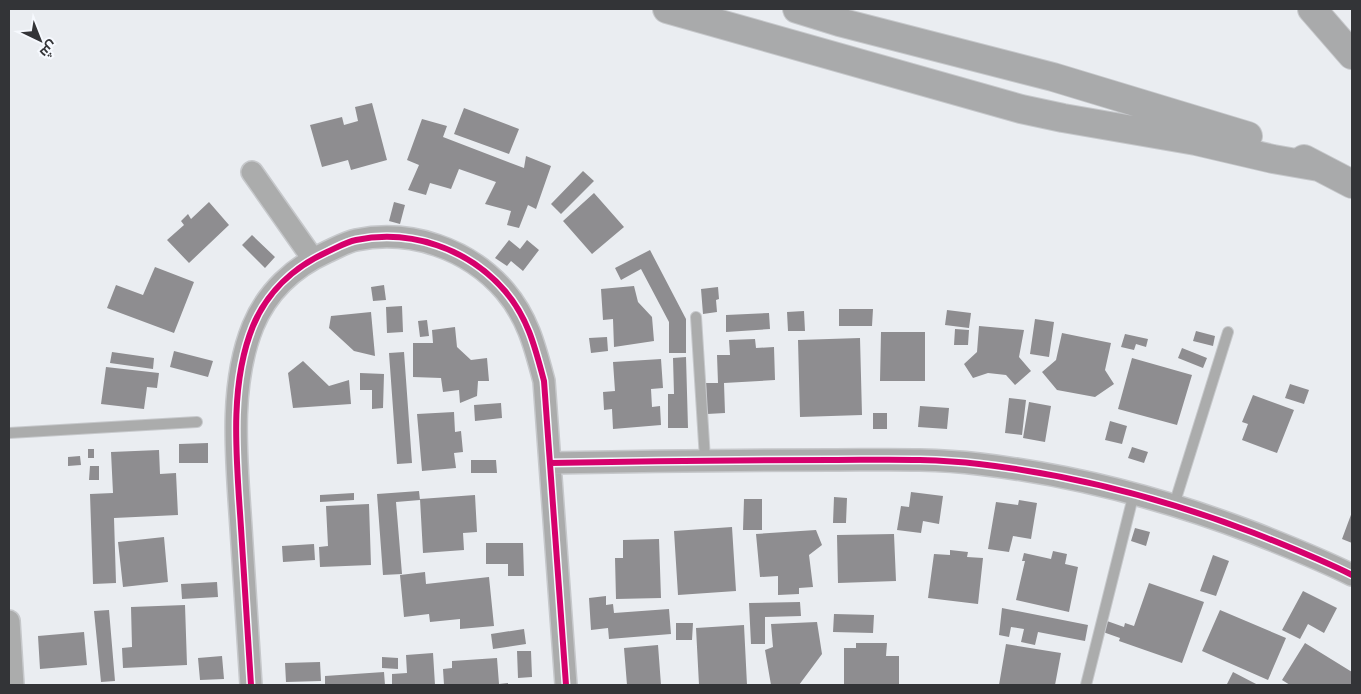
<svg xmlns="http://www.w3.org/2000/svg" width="1361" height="694" font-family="'PT Sans Narrow',Cairo,sans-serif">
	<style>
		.building { fill: #8e8d90 }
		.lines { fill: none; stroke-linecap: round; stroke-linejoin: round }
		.service-casing { stroke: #c6c8cb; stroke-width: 12 }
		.minor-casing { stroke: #c6c8cb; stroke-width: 24 }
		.motorway-casing { stroke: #c6c8cb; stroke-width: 30 }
		.service { stroke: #abacac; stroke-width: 10 }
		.minor { stroke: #abacac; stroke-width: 21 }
		.motorway { stroke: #a9aaab; stroke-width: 28 }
		.cycleway-casing { stroke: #f6f9fe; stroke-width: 9 }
		.cycleway { stroke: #d6006c; stroke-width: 6 }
	</style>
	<rect width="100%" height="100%" fill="#eaedf1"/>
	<path class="building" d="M372 103 387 160 351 170 348 160 322 167 310 125 342 117 344 125 358 121 355 107Z
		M464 108 519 129 509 154 454 134Z
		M422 119 447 126 443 137 524 168 526 156 551 166 536 209 528 205 519 228 507 225 511 211 485 204 496 182 459 169 451 189 430 183 426 195 408 190 419 165 407 160Z
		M583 171 594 181 561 214 551 204Z
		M594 193 624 227 592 254 563 221Z
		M209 202 229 225 189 263 167 240 184 225 181 221 188 214 191 219Z
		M394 202 405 205 400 224 389 221Z
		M252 235 275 257 265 268 242 245Z
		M509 240 520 249 527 240 539 250 523 271 511 261 507 266 495 258Z
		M650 250 686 319V353H669V322L641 269 621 280 615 268Z
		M155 267 194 282 174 333 107 308 116 285 143 295Z
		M384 285 386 300 373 301 371 287Z
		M634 286 638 302 652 317 654 341 614 347 613 319 603 320 601 289Z
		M718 287 719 299 716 300 717 312 703 314 701 289Z
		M402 306 403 332 387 333 386 307Z
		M839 309H873L872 326H839Z
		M947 310 971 313 969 328 945 325Z
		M804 311 805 331H788L787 312Z
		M371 312 375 356 354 351 329 328 331 316Z
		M769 313 770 329 726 332V315Z
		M1035 319 1054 322 1049 357 1030 354Z
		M427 320 429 336 420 337 418 321Z
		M979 326 1024 330 1019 357 1031 371 1015 385 1006 375 988 373 973 378 964 364 977 352Z
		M455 327 457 347 471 360 487 358 489 381H478L477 396 460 403 459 390 443 392 441 378 413 377V343H433L432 330Z
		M955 329 969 330 968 345H954Z
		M1196 331 1215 336 1213 346 1193 341Z
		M881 332H925V381H880Z
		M1062 333 1111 343 1105 370 1114 384 1095 397 1057 390 1042 372 1056 360Z
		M1125 334 1148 339 1146 347 1136 344 1134 350 1121 347Z
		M607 337 608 351 591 353 589 338Z
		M860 338 862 415 800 417 798 340Z
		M755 339 756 348 774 347 775 380 724 383 725 413 707 414 706 383H718L717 355H730L729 340Z
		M1182 348 1207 358 1203 368 1178 358Z
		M174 351 213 361 208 377 170 367Z
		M112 352 154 358 153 369 110 363Z
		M404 352 412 463 397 464 389 353Z
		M686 357 688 428H668V394H674L673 358Z
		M1132 358 1192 375 1177 425 1118 409Z
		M661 359 663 388 651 389 652 407 660 406 661 425 613 429 612 409 604 410 603 392 615 391 613 362Z
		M303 361 329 386 349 380 351 404 293 408 288 373Z
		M106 367 159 373 157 388 147 387 144 409 101 404Z
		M360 373 384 374 383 408 372 409V390H360Z
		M1290 384 1309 390 1304 404 1285 398Z
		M1253 395 1294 410 1277 453 1242 440 1248 424 1242 422Z
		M1009 398 1026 400 1022 435 1005 433Z
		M1029 402 1051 406 1045 442 1023 438Z
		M501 403 502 418 475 421 474 405Z
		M920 406 949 408 947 429 918 427Z
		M454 412 455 432 461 431 463 452 454 453 456 468 422 471 417 414Z
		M873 413H887V429H873Z
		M1110 421 1127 426 1122 444 1105 440Z
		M208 443V463H179V444Z
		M1132 447 1148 452 1144 463 1128 458Z
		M88 449H94V458H88Z
		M159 450 160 474 176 473 178 515 114 518 116 583 93 584 90 494 113 493 111 452Z
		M80 456 81 465 68 466V457Z
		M471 460H496L497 473H471Z
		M90 466H99V480H89Z
		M419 491 420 500 396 502 402 574 383 575 377 494Z
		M911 492 943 496 939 524 923 521 921 533 897 530 901 506 909 507Z
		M354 493V500L320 502V495Z
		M475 495 477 532 463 533 464 550 423 553 420 499Z
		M834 497 847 498 846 523H833Z
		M744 499H762V530H743Z
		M1019 500 1037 503 1031 539 1013 536 1009 552 988 549 996 502 1018 505Z
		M369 504 371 565 320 567 319 547 328 546 326 506Z
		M1352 512V543L1342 539Z
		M732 527 736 591 678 595 674 531Z
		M1135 528 1150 532 1146 546 1131 541Z
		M816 530 822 545 809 555 813 587 799 588V594L778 595V576L760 577 756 534Z
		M894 534 896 581 838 583 837 535Z
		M164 537 168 582 123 587 118 542Z
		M659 539 661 598 616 599 615 558H623V540Z
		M486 543H523L524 576H508V564H486Z
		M314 544 315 560 283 562 282 546Z
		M950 550 968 552 967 557 983 558 978 604 928 598 934 554 950 555Z
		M1053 551 1067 554 1065 564 1078 567 1069 612 1016 600 1025 561H1022L1024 553 1051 559Z
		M1213 555 1229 561 1216 596 1200 591Z
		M425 572 426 584 489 577 494 626 460 629V619L430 622 429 614 404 617 400 575Z
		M217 582 218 597 182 599 181 584Z
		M1149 583 1204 602 1182 663 1119 641 1120 638 1103 632 1107 621 1124 627 1125 623 1134 626Z
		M1303 591 1337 608 1324 633 1308 624 1300 639 1282 630Z
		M606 596V605L613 604 614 613 669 609 671 634 609 639 608 628 591 630 589 598Z
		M800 602 801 616 765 617V644H751L749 603Z
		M185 605 187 665 123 668 122 648 132 647 131 607Z
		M1002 608 1088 625 1085 641 1038 632 1035 645 1021 642 1024 629 1011 627 1009 637 999 635Z
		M109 610 115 681 101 682 94 611Z
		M1220 610 1286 638 1268 680 1202 651Z
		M834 614 874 615 873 633 833 632Z
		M817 622 822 654 799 685H771L765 650 773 647 771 624Z
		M676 623H693L692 640H676Z
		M744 625 747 685H699L696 628Z
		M524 629 526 644 493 649 491 634Z
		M84 632 87 665 40 669 38 636Z
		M856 643H887L886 656H899V685H844V648H856Z
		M1305 643 1352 672V685H1290L1282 680Z
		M1006 644 1061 653 1055 685H999Z
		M658 645 661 685H627L624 648Z
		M517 651H531L532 677 518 678Z
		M433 653 435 685H392V674L407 673 406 655Z
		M222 656 224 679 200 680 198 658Z
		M382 657 398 658V669L382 668Z
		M497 658 499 684 508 683V685H444L443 669 452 668V661Z
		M320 662 321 681 286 682 285 663Z
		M384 672 385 685H325V676Z
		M1233 672 1258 685H1230L1227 684Z"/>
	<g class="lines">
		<defs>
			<path id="service" d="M696 317 705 459
				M9 433 197 422
				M1174 505 1228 332
				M1086 685 1134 493"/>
			<path id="minor" d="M252 172 313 259
				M550 463C644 461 737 460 831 460 880 460 930 458 979 464 1074 475 1165 499 1254 533 1287 546 1320 559 1352 575
				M9 621 13 685
				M251 685C248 633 244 580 241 528 237 464 228 387 253 326 267 292 294 267 327 252 336 248 346 242 356 240 410 229 468 248 505 291 528 318 535 347 544 381L566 685"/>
			<path id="motorway" d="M667 9 1021 109 1063 118 1196 141 1273 159 1319 167
				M797 9 839 22 1053 77 1248 136
				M1312 9 1352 55
				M1304 159 1352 184"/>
		</defs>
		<use href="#service" class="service-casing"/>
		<use href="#minor" class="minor-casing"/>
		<use href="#motorway" class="motorway-casing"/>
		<use href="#service" class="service"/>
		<use href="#minor" class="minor"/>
		<use href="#motorway" class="motorway"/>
		<defs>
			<path id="cycleway" d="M550 463C644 461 737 460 831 460 880 460 930 458 979 464 1074 475 1165 499 1254 533 1287 546 1320 559 1352 575
				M251 685C248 633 244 580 241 528 237 464 228 387 253 326 267 292 294 267 327 252 336 248 346 242 356 240 410 229 468 248 505 291 528 318 535 347 544 381L566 685"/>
		</defs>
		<use href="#cycleway" class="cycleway-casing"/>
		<use href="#cycleway" class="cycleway"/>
	</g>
	<rect width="1361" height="694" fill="none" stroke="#333437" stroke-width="20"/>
	<g transform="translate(40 40) rotate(137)" stroke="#f6f9fe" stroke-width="4" paint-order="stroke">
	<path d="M0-4L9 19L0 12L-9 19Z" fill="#333437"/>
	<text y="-8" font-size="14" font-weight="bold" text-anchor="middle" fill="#333437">ش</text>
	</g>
</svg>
